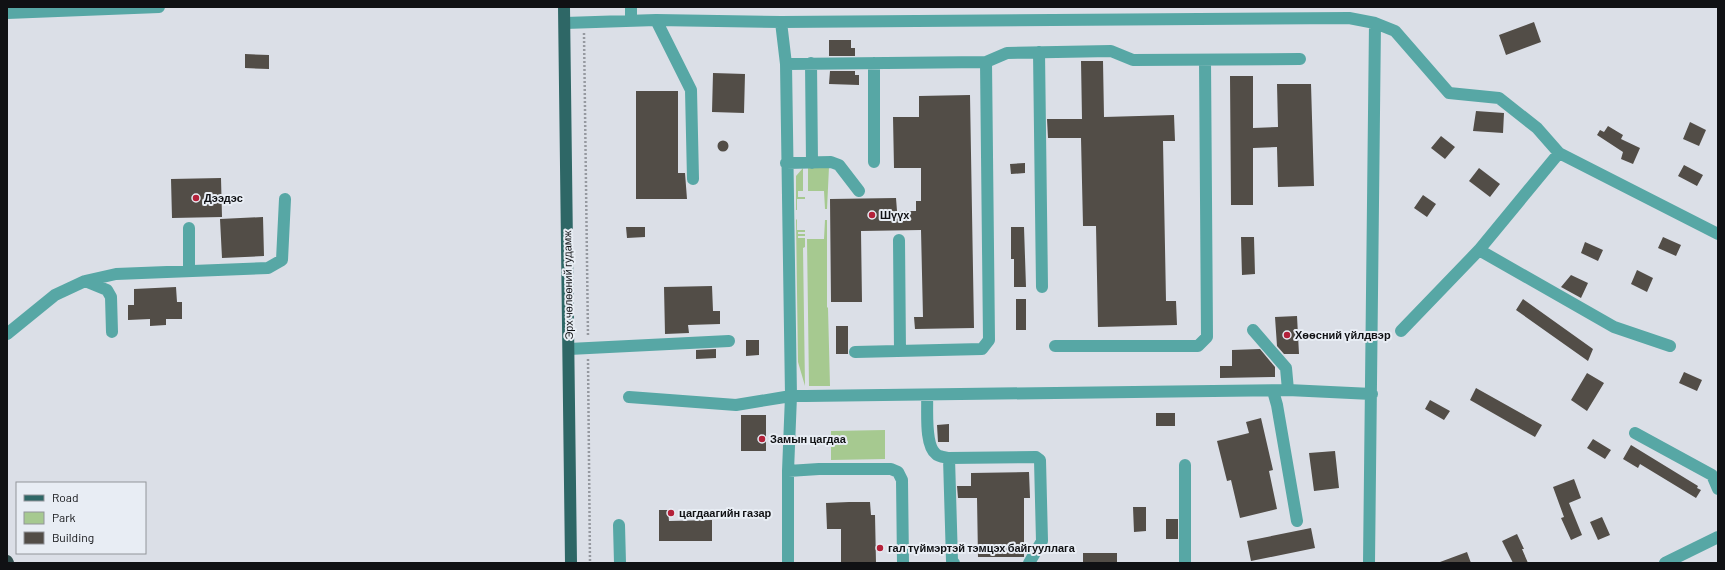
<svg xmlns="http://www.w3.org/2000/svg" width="1725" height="570" font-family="Barlow,sans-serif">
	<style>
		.green { fill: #a6c990 }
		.building { fill: #524d47 }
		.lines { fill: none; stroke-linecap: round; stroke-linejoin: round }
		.path { stroke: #9699a0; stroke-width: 2.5; stroke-dasharray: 2 2; stroke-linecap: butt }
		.minor { stroke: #57a7a5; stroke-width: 12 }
		.major { stroke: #2e6766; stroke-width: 12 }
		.highway { stroke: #304e4d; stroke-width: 12 }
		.poi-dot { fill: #b4213a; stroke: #e8edf4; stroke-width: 1.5 }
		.labels { text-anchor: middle; stroke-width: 4; stroke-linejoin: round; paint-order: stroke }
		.poi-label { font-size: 11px; font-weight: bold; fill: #101114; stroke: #e8edf4; text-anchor: start }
		.street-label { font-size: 11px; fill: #101114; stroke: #e8edf4 }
	</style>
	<rect width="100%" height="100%" fill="#dbdfe7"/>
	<path class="green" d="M808 167H829L827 209H825L824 191H808Z
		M803 168V191H798V197H805V199H797V210H796V176Z
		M796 219 797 220V230H805V232H798V234H805V236H798V238H805V247L803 248 805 386 798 362Z
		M825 220H827V307L828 308 830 386H809L807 239H824Z
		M885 430V459L831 460V431Z"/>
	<path class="building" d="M1534 22 1541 42 1506 55 1499 35Z
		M829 40H851V48H855V56H829Z
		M245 54 269 55V69L245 68Z
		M1081 61H1103L1104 117 1174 115 1175 141H1163L1166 301H1176L1177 325 1098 327 1096 226H1083L1081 138H1048L1047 119H1082Z
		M830 71H855V75H859V85L829 84Z
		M713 73 745 74 744 113 712 112Z
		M1230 76H1253V128L1278 127 1277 84H1311L1314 186 1278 187 1277 147 1253 148V205H1231Z
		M636 91H678V173H685L687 199H636Z
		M970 95 974 328 915 329 914 317H923L921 230 861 231 862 302H831L830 199 896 198 897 211H916V201H921V168H894L893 117H919V96Z
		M1476 111 1504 113 1503 133 1473 131Z
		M1690 122 1706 130 1699 146 1683 139Z
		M1608 126 1623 135 1621 139 1640 148 1633 164 1621 159 1623 152 1597 135 1600 130 1604 132Z
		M1441 136 1455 147 1445 159 1431 148Z
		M717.5 146a5.5 5.5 0 1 1 11 0a5.5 5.5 0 1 1-11 0Z
		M1025 163V173L1011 174 1010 164Z
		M1684 165 1703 175 1697 186 1678 176Z
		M1479 168 1500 184 1490 197 1469 181Z
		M221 178 222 217 172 218 171 179Z
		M1423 195 1436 204 1427 217 1414 208Z
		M263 217 264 256 222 258 220 219Z
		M626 227H645V237L627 238Z
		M1011 227H1024L1026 287H1014V259H1011Z
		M1241 237H1254L1255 274 1242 275Z
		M1663 237 1681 245 1676 256 1658 248Z
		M1585 242 1603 250 1598 261 1581 253Z
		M1637 270 1653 278 1647 292 1631 284Z
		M1571 275 1588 283 1581 298 1561 287Z
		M712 286 713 311H720V324L688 325 689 333 665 334 664 287Z
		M176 287 177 302H182V319H166V325L150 326V319L128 320V305H134V289Z
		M1016 299H1026V330H1016Z
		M1523 299 1593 349 1588 361 1516 310Z
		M1297 316 1299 354H1284L1277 346 1275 317Z
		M836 326H848V354H836Z
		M746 340H759V355L746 356Z
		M716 349V358L696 359V350Z
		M1260 349 1275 367V377L1220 378V366H1232V350Z
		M1684 372 1702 380 1697 391 1679 383Z
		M1587 373 1604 383 1587 411 1571 400Z
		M1476 388 1542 425 1535 437 1470 400Z
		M1430 400 1450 411 1444 420 1425 409Z
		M1156 413H1175V426H1156Z
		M741 415H766V451H741Z
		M1261 418 1273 470 1269 471 1277 509 1240 518 1231 480 1227 481 1217 441 1249 433 1246 422Z
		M949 424V442H938L937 425Z
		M1593 439 1611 450 1605 459 1587 448Z
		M1631 445 1698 486 1697 488 1701 490 1696 498 1640 464 1638 468 1623 459Z
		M1335 451 1339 488 1314 491 1309 453Z
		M1029 472 1030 498H1024V557H978L977 498H958L957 486H971V473Z
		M1574 479 1581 498 1569 503 1582 535 1571 540 1561 518 1564 517 1553 487Z
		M849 502H870L871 515H875L876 563H841V529H827L826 503Z
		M1133 507H1146V531L1134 532Z
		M659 510H668L669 521 712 520V541H659Z
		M1602 517 1610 535 1598 540 1590 522Z
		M1166 519H1178V539H1166Z
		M1311 528 1315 548 1251 561 1247 541Z
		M1517 534 1524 549H1522L1528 563H1513L1502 541Z
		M1467 552 1471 563H1441L1440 562Z
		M1083 553H1117V563H1083Z"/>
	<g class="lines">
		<path class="path" d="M584 33 588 336
			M588 359 590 563"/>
		<path class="minor" d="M631 7V21
			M7 13 159 7
			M656 20 691 90 693 179
			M781 22 786 64 791 396 788 471V563
			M565 23 656 20 781 22 1349 18 1375 23 1395 31 1449 93 1499 98 1537 128 1559 153 1718 234
			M1039 52 1042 287
			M811 63 812 163
			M786 64 986 62 1007 53 1111 51 1133 60 1300 59
			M874 162V63
			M786 163 831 162 839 165 859 191
			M899 240 900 351
			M1479 250 1614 327 1670 346
			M189 270V228
			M85 281 116 274 268 268 282 260 285 199
			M1253 330 1286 368 1288 390
			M1401 331 1479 250 1559 153
			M7 334 55 295 85 281 107 290 111 297 112 332
			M1055 346H1198L1207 337 1205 60
			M569 349 729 341
			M855 352 982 349 989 340 986 62
			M1273 391 1277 405 1297 521
			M927 395C928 409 924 445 936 454 939 457 945 457 949 458L1036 457 1040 460 1042 541 1029 563
			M629 397 736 405 791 396H806L1288 390 1372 394
			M1635 433 1712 475 1718 489
			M949 458 952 561 954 563
			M1185 465V563
			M788 471 819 469H891L898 472 902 480 903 563
			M619 525 620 563
			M1369 563 1375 23
			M1665 563 1718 537"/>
		<path class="major" d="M564 7 571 563"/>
		<path class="highway" d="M7 561 8 563"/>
	</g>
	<g class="poi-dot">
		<circle cx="196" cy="198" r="4"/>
		<circle cx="872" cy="215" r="4"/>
		<circle cx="1287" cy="335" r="4"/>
		<circle cx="762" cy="439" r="4"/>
		<circle cx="671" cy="513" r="4"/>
		<circle cx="880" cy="548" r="4"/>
	</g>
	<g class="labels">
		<g class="poi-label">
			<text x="204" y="202">Дээдэс</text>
			<text x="880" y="219">Шүүх</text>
			<text x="1295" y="339">Хөөсний үйлдвэр</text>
			<text x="770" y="443">Замын цагдаа</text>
			<text x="679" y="517">цагдаагийн газар</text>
			<text x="888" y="552">гал түймэртэй тэмцэх байгууллага</text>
		</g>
		<g class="street-label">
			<text transform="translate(568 285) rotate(-91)" y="4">Эрх чөлөөний гудамж</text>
		</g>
	</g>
	<rect width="1725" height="570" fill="none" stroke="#101114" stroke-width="16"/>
	<rect x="16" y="482" width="130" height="72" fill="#e8edf4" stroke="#92959a"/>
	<rect x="24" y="495" width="20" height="6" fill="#2e6766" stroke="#92959a"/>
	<text x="52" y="502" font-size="12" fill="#101114">Road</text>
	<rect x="24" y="512" width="20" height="12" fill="#a6c990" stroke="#92959a"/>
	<text x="52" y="522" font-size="12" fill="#101114">Park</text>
	<rect x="24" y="532" width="20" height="12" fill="#524d47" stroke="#92959a"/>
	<text x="52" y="542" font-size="12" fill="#101114">Building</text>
</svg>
